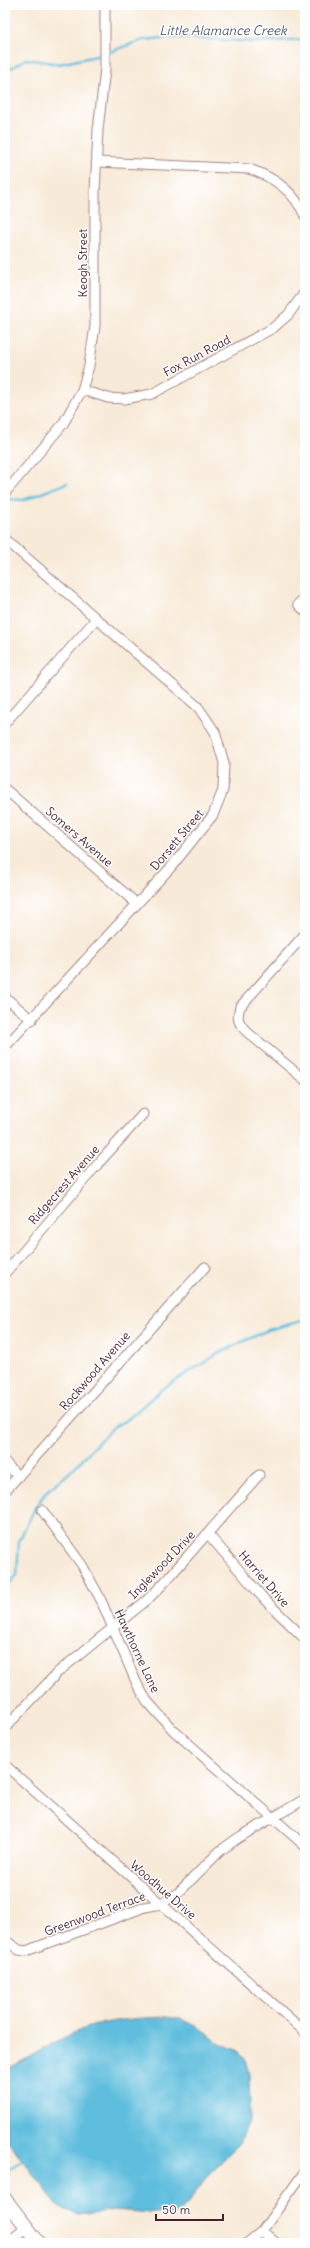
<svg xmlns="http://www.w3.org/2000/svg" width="310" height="2248" font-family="Delius,sans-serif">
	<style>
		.water { fill: #5fbddd; stroke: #546e84 }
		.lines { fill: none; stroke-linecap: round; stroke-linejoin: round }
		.stream { stroke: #5fbddd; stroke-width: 2.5 }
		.street-casing { stroke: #a18482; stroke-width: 11 }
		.secondary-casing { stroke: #a18482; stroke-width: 15 }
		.street { stroke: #fff; stroke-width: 9 }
		.secondary { stroke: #fff; stroke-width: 13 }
		.labels { text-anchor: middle; stroke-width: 3; stroke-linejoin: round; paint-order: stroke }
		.street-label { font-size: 12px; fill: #4a1f2b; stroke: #fff }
		.water-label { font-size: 13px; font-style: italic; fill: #525e72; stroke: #fff }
	</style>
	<rect width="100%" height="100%" fill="#fff"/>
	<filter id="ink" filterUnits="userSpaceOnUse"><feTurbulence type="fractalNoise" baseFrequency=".025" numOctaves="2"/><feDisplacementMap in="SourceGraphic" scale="8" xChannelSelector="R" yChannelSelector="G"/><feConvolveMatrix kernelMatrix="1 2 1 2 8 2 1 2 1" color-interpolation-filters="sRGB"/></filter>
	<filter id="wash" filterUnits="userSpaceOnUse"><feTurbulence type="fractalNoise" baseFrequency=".012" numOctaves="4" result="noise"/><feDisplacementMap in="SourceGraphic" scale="16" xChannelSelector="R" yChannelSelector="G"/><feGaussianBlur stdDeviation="0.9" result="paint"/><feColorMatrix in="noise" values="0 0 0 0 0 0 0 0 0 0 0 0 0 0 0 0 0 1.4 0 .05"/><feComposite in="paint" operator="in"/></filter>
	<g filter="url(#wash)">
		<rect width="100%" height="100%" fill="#f8ead8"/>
		<path class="water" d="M166 2017 181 2019 203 2030 216 2041 236 2050 245 2059 249 2075 250 2110V2119L239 2143 206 2178 181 2210 173 2215 115 2210 79 2215 67 2211 56 2203 5 2137V2070C35 2056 64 2033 96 2025 119 2019 142 2018 166 2017Z"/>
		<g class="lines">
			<path class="stream" d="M5 72 26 59 59 64 101 55 143 40 172 37 258 42 305 39
				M5 499 24 500 67 483
				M5 1589 17 1575 19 1541 36 1506 47 1491 68 1474 112 1428 128 1419 162 1389 221 1352 268 1330 305 1320
				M5 2172 25 2158"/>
		</g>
	</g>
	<g filter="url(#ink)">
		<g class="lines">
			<defs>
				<path id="street" d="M97 162 249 169C274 177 294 191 305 216
					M82 390 108 398 124 399 152 394 273 328 288 315 305 292
					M5 493 63 424 82 390 89 366 95 326V192L98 130 105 69V5
					M5 539 198 707 215 732 224 763 223 790 213 815 172 866 5 1047
					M305 598 298 604 305 611
					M5 723 96 619
					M5 789 137 904
					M305 934 240 1007C236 1019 239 1024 247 1032L305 1080
					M5 997 32 1020
					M5 1273 97 1165 143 1114
					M5 1462 18 1477
					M5 1491 205 1267
					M42 1510 82 1565 100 1598 137 1684 147 1701 173 1730 305 1846
					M208 1534 264 1599 305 1639
					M5 1728 58 1672 147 1600 163 1584 259 1475
					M5 1765 305 2032
					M5 1940 19 1950 26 1951 145 1907 161 1904 178 1893 220 1851 238 1838 305 1799
					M262 2231 276 2243
					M7 2243 27 2227
					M247 2243 262 2231 305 2171"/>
				<path id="secondary" d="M5 2199 39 2243"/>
			</defs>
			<use href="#street" class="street-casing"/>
			<use href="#secondary" class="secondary-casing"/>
			<use href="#street" class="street"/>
			<use href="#secondary" class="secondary"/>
		</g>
	</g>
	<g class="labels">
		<g class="street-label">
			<text transform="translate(83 263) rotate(-90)" y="4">Keogh Street</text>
			<text transform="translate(197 356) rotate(-28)" y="4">Fox Run Road</text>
			<text transform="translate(79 837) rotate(41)" y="4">Somers Avenue</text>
			<text transform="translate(177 840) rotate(-50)" y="4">Dorsett Street</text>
			<text transform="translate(64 1185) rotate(-49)" y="4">Ridgecrest Avenue</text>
			<text transform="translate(95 1371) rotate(-49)" y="4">Rockwood Avenue</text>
			<text transform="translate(162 1565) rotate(-46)" y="4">Inglewood Drive</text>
			<text transform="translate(264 1579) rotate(49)" y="4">Harriet Drive</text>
			<text transform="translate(137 1651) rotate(65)" y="4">Hawthorne Lane</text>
			<text transform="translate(163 1890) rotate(41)" y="4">Woodhue Drive</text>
			<text transform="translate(95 1914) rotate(-20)" y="4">Greenwood Terrace</text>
		</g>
		<g class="water-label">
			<text x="223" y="35">Little Alamance Creek</text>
		</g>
	</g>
	<rect width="310" height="2248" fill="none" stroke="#fff" stroke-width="20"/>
	<path d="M156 2214v6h67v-6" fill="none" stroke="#4a1f2b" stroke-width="2"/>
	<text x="162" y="2214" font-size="12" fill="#4a1f2b" stroke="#ffffff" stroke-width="3" paint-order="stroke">50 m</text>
</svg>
